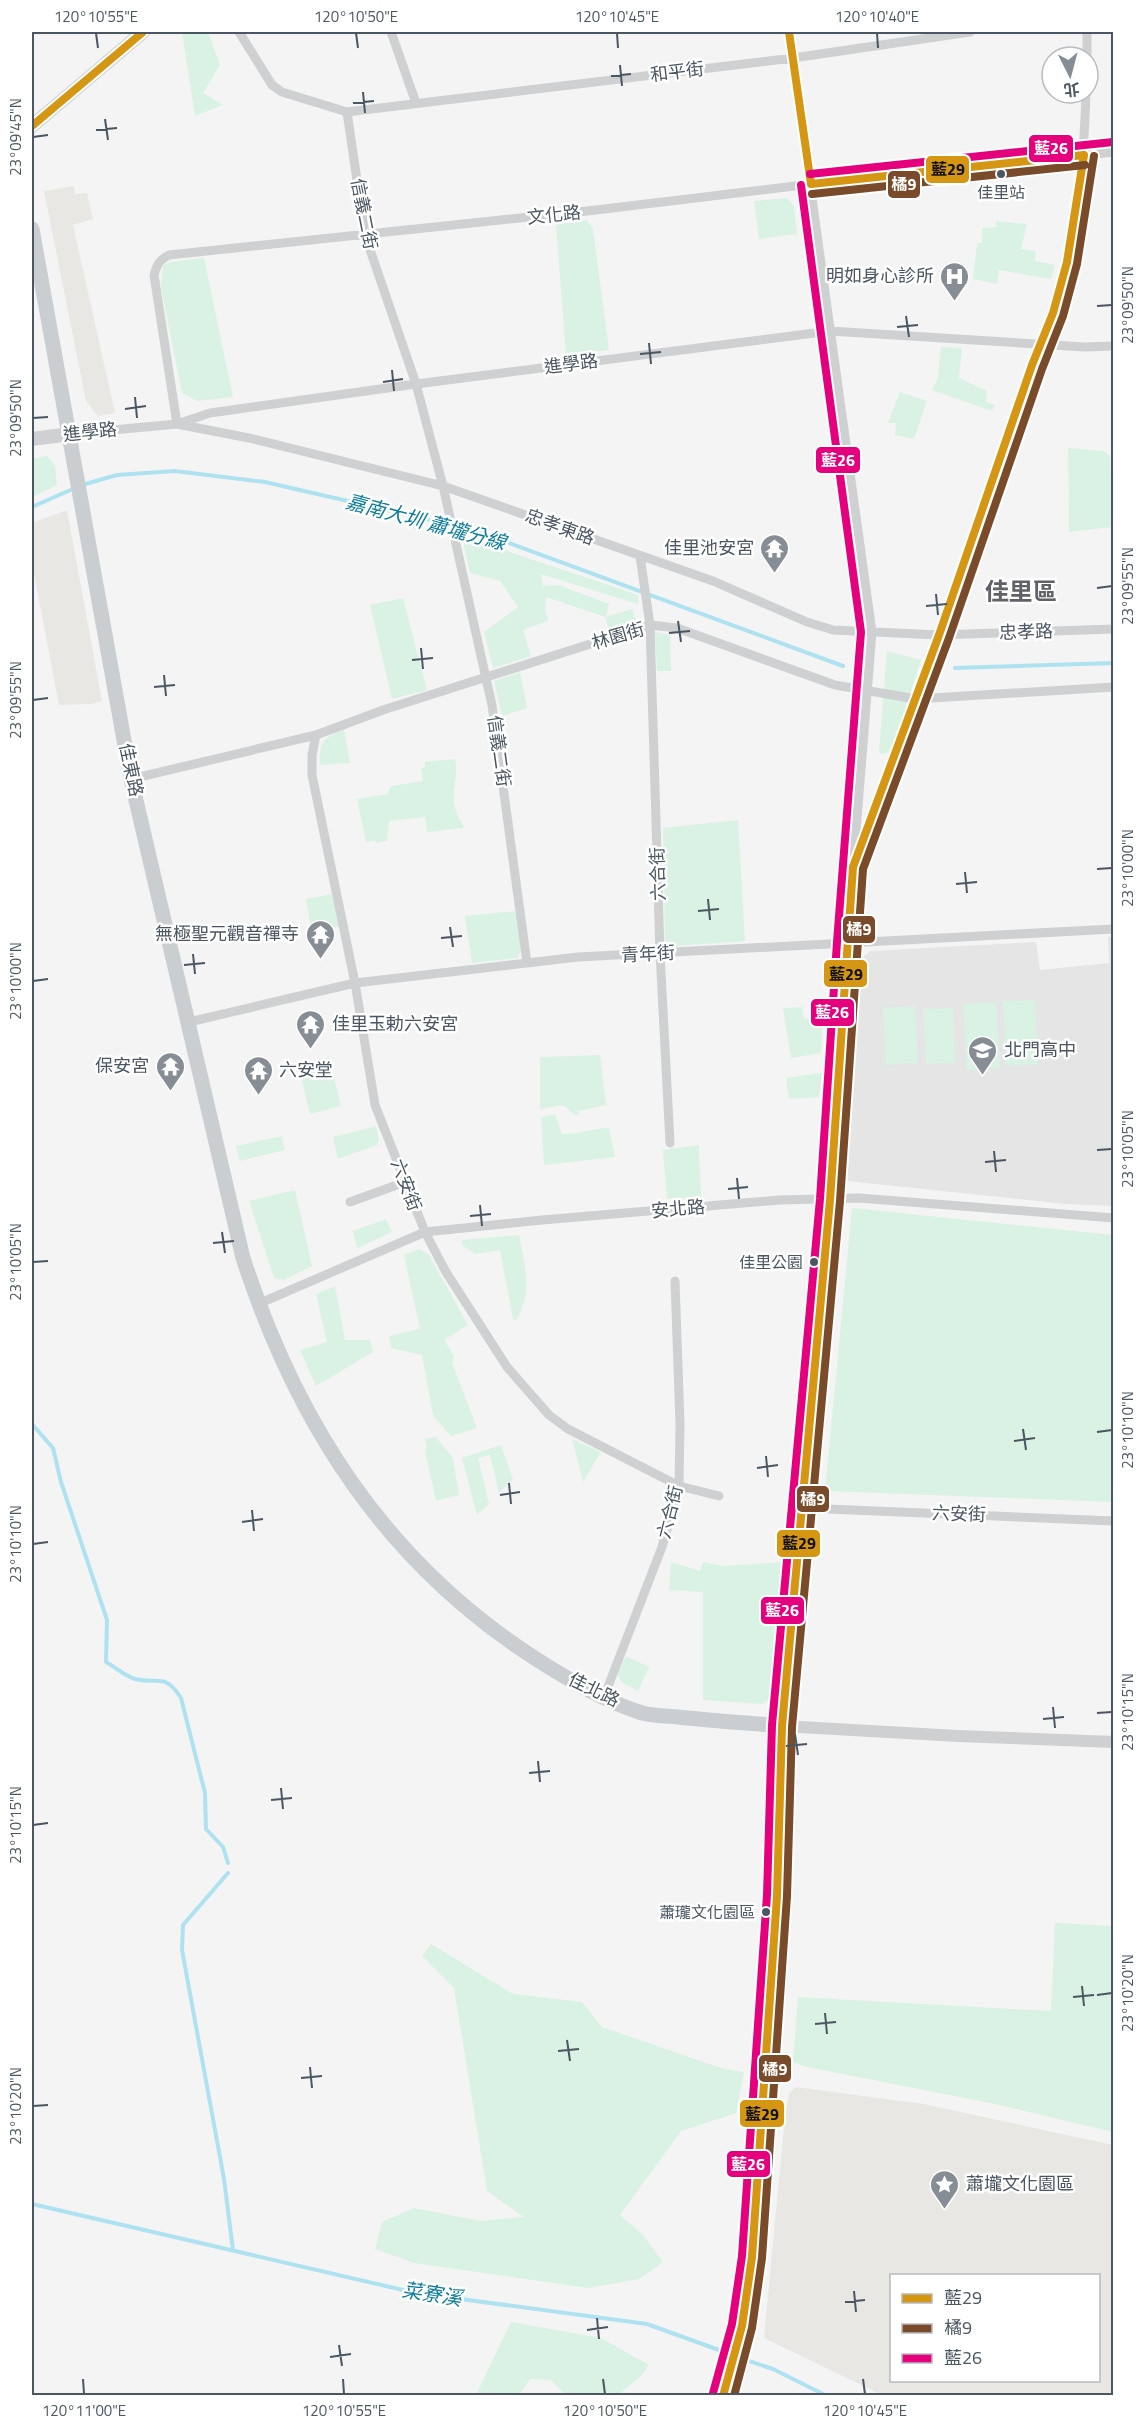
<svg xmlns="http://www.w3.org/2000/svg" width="1145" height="2427" font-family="'Titillium Web','Noto Sans TC',sans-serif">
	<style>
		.commercial { fill: #e8e7e3; fill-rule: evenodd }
		.education { fill: #e6e5e6 }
		.green { fill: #d9f2e3 }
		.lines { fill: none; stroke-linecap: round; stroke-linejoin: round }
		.stream { stroke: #aee2f0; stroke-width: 4 }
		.minor { stroke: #ced0d2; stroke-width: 9 }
		.tertiary { stroke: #ced0d2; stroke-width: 12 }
		.secondary { stroke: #ced0d4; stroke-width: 14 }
		.primary { stroke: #caced1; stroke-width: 15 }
		.bus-1-casing { stroke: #fff; stroke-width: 12 }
		.bus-2-casing { stroke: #fff; stroke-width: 12 }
		.bus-3-casing { stroke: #fff; stroke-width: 12 }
		.bus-1 { stroke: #d49613; stroke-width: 8 }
		.bus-2 { stroke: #7a4b2a; stroke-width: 8 }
		.bus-3 { stroke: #e5007d; stroke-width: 8 }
		.ticks { fill: none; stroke: #4a5661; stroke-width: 2 }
		.bus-dot { fill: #4a5661; stroke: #fff; stroke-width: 2 }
		.labels { text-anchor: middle; stroke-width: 5; stroke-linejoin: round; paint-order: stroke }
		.bus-label { font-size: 16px; fill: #4a5661; stroke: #fff; text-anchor: end }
		.street-label { font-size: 18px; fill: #4a5661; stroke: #fff }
		.poi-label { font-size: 18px; fill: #4a5661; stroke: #fff; text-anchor: end }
		.water-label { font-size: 20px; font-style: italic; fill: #0c7c9b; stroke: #fff }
		.district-label { font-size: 24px; font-weight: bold; fill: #5f6368; stroke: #fff }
		.line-badge { stroke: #fff; stroke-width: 2 }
		.badge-label { font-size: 16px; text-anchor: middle; font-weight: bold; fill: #fff }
		.pale-badge-label { font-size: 16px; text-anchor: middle; font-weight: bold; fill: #111 }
		.neatline { fill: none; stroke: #4a5661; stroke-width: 2 }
		.ticks-label { font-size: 15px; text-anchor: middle; fill: #4a5661 }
	</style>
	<rect width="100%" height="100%" fill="#f4f4f4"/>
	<path class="commercial" d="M74 186 75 194 87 193 93 219 73 225 115 413 98 416 86 401 44 191Z
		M67 510 102 701 90 704 59 705 32 563V523Z
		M795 2087 924 2104 1113 2145V2395H882L764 2338 785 2117 789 2094ZM892 2276H1098V2380H892Z"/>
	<path class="education" d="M1108 937H1113V1206L1065 1204 847 1181 859 961 870 951 1036 942 1040 970 1109 963Z"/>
	<path class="green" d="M182 32H208L220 65 203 93 223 105 195 116Z
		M787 198 794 206 797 234 759 239 754 201Z
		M587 220 593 229 609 350 566 355 556 225Z
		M996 221 1027 224 1021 249 1036 251 1035 261 1055 265 1051 279 999 270 997 284 973 279 977 243H982V228L997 227Z
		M204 258 233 397 197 401 182 393 161 288 163 265 170 262Z
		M941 347 962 348 959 378 987 391 986 402 995 405 992 411 932 390 938 378Z
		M900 392 927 401 914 439 895 435 896 423H888Z
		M1068 448 1103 451 1110 455 1113 527 1069 532Z
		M47 456 55 465 57 485 32 497V459Z
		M462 536 638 595V604L541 574 543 586 558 585 609 604 606 617 632 609 637 624 610 633 605 617 546 597 545 608 548 621 523 630 531 656 493 668 484 632 518 607 500 581 470 573Z
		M403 598 427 690 392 699 370 605Z
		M655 632 670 635 671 671H657Z
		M887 651 921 660 891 752 882 754 879 752Z
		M520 672 527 708 502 716 494 681Z
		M344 729 350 763 320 765C319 742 323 738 344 729Z
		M455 759C459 774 452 788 454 804 455 812 461 820 464 828L427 832 425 817 389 821 387 841 376 843 375 840 366 842 357 799 388 794 391 786 423 781 421 768 425 767V762Z
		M738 820 745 941 675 946 665 941 663 828Z
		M332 894 339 926 312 934 306 899Z
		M515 911 521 951 517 958 472 963 465 916Z
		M1035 1000 1038 1064 1006 1066 1003 1001Z
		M996 1002 1000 1068 967 1070 963 1004Z
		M915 1006 918 1063 886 1065 883 1008Z
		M802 1007 804 1019 823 1015 821 1053 791 1058 783 1008Z
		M953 1008 955 1063 926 1064 923 1009Z
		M600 1055 606 1105 578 1111 579 1115H575L563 1105 540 1109V1057Z
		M329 1057 341 1106 310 1114 298 1064Z
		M822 1073 819 1097 789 1099 786 1078Z
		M555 1114 562 1134C578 1135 593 1128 609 1128L615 1157 544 1165 541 1117Z
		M376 1126 379 1140 377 1145 338 1159 333 1137Z
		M282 1136 285 1150 240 1161 236 1146Z
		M699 1145 701 1197 667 1199 663 1150Z
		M295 1190 312 1266 284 1280 274 1278 249 1201Z
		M852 1208 1113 1235V1502L825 1491Z
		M386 1219 392 1232 357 1248 353 1231Z
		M519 1235C525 1267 533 1291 516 1321L513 1319 500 1250 475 1254 462 1245V1240Z
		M419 1249 429 1255 468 1325 444 1340 454 1356 452 1363 477 1428 451 1436 433 1416 422 1355 391 1348 389 1336 420 1329 404 1255Z
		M335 1286 345 1340H370L373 1352 316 1386 300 1350 327 1342 316 1294Z
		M436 1437 453 1458 459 1495 436 1501 425 1451 427 1447 425 1439Z
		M572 1439 601 1452 583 1482Z
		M501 1445 513 1479 499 1493 490 1455 478 1458 489 1504 477 1515 462 1458Z
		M671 1562 700 1571 703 1562 723 1566 783 1562 773 1687 768 1700 762 1704 703 1700V1592L669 1590Z
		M626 1656 649 1667 638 1691 623 1683 617 1675Z
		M1055 1923 1113 1926V2132L995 2104 807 2067 793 2062 798 1997 1051 2011Z
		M431 1944 513 1994 582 2002 602 2027 724 2069 744 2072 736 2113 681 2131 620 2215 643 2235 663 2262 639 2279 588 2288 414 2263 375 2249 382 2222 414 2208 481 2221 524 2217 487 2191 454 1988 422 1956Z
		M511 2322 601 2338 649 2365 640 2377 618 2395H566L551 2380 530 2379 519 2395H476Z"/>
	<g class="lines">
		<path class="stream" d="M82 485 117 475 175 471 265 482 474 530 843 666
			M32 507 75 488
			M955 668 1114 663
			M32 1424 53 1448 61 1482 107 1620 106 1662C115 1667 125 1676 135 1679 159 1685 164 1672 181 1698L205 1793 206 1829 223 1847 228 1863
			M228 1873 183 1925 182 1950 224 2179 233 2250
			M32 2204 416 2293 647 2324 730 2354
			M737 2357 773 2369 827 2396"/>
		<path class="minor" d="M239 32 272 85 282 92 347 112 365 235 416 384 443 486 492 705 527 963
			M391 32 416 103
			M1087 32V57
			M347 112 793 58 970 32
			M1114 152 811 184 596 210 169 255C159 260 157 265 154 275L177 424 249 438 443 486 713 581 807 622 833 630 939 635 1114 629
			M70 434 177 424 210 413 416 384 830 331 1085 347 1114 346
			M640 556 650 625 660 953 670 1143
			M316 735 312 755V775L355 983 375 1105 425 1232 446 1272 507 1367 549 1415 568 1429 679 1486 719 1496
			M131 779 316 735 383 710 650 625 677 628 835 685 916 699 1114 687
			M857 857 939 635 1032 365C1074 281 1083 186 1086 93
			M189 1022 355 983 578 957 1114 929
			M350 1202 405 1182
			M258 1304 425 1232 542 1220 780 1200 859 1198 1114 1218
			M804 1508 1114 1521
			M604 1697 662 1547 679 1486 680 1424 675 1281
			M782 1726 830 1200 847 943 872 632 789 32"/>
		<path class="tertiary" d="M782 1726 958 1736 1114 1742"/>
		<path class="secondary" d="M32 126 143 32
			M32 439 70 434"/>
		<path class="primary" d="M32 229 131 779 243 1258C297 1424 385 1561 533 1657 567 1679 604 1701 642 1713 653 1716 667 1716 678 1717 713 1721 748 1723 782 1726 778 1861 772 1996 762 2130 755 2220 750 2309 723 2396"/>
		<defs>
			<path id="bus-1" d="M789 32 811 184
				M32 126 143 32
				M811 184 1084 155
				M723 2396 742 2326 752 2257 777 1896 782 1726 830 1200 853 867 939 635 1032 365 1053 313 1067 262 1084 155"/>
			<path id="bus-2" d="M812 194 1085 165
				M734 2396 752 2328 762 2258 787 1896 792 1727 840 1201 863 869 949 638 1042 369 1063 316 1077 264 1094 156"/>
			<path id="bus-3" d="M810 174 1113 142
				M713 2393 732 2324 742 2256 767 1895 772 1725 820 1199 837 942 861 632 801 185"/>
		</defs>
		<use href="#bus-1" class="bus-1-casing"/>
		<use href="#bus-2" class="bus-2-casing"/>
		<use href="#bus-3" class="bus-3-casing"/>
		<use href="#bus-1" class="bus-1"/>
		<use href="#bus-2" class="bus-2"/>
		<use href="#bus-3" class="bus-3"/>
	</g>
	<path class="ticks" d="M96 33 98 48M356 33 358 48M617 33 618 48M877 33 878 48M620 65 622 86M611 76 631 74M363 92 365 113M353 103 374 101M105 119 108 140M96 130 117 128M33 137 48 135M1097 306 1112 305M906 316 909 337M897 327 918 325M649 343 651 364M640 354 661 352M392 370 394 391M383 382 403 379M135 397 137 418M125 409 146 406M33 418 48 417M1097 588 1112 586M936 594 938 615M926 606 947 604M678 621 681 642M669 633 690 631M421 648 423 669M412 660 433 658M164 675 166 696M154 687 175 685M33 700 48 698M1097 869 1112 868M965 872 967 893M956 884 977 882M708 899 710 920M698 911 719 909M450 927 453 947M441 938 462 936M193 954 195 974M184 965 205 963M33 981 48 979M1097 1150 1112 1149M994 1151 996 1172M985 1162 1006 1160M737 1178 739 1199M728 1189 748 1187M480 1205 482 1226M470 1216 491 1214M222 1232 225 1253M213 1243 234 1241M33 1262 48 1261M1023 1429 1026 1450M1097 1432 1112 1430M1014 1441 1035 1438M766 1456 768 1477M757 1468 778 1465M509 1483 511 1504M500 1495 520 1492M252 1510 254 1531M242 1522 263 1519M33 1544 48 1542M1053 1707 1055 1728M1097 1713 1112 1712M1043 1719 1064 1717M795 1734 798 1755M786 1746 807 1744M538 1761 540 1782M529 1773 550 1771M281 1788 283 1809M271 1800 292 1798M33 1825 48 1823M1082 1986 1084 2006M1097 1995 1112 1993M1073 1997 1094 1995M825 2013 827 2034M815 2024 836 2022M567 2040 570 2061M558 2051 579 2049M310 2067 312 2088M301 2078 322 2076M33 2106 48 2105M854 2291 856 2312M845 2302 865 2300M597 2318 599 2339M587 2330 608 2327M339 2345 342 2366M330 2357 351 2354M83 2379 84 2394M343 2379 344 2394M603 2379 605 2394M863 2379 865 2394"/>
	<defs>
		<symbol id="hospital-pin" viewBox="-11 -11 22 30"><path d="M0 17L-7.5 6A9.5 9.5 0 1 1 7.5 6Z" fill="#868d94" stroke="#fff"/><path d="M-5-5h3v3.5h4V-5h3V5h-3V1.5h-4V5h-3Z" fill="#fff"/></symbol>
		<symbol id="temple-pin" viewBox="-11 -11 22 30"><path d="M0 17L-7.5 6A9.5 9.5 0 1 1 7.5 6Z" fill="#868d94" stroke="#fff"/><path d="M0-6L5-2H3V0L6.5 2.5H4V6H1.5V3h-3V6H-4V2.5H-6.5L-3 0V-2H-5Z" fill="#fff"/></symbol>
		<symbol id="school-pin" viewBox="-11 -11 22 30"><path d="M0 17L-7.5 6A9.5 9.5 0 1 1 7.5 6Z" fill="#868d94" stroke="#fff"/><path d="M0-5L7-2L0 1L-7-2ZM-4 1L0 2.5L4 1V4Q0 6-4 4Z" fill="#fff"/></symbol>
		<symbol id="sight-pin" viewBox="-11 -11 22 30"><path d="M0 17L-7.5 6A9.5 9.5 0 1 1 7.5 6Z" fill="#868d94" stroke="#fff"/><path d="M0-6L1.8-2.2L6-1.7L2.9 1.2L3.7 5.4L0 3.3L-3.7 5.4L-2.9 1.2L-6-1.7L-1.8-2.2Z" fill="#fff"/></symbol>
	</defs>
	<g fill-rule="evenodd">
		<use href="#hospital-pin" x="938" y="260" width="33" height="45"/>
		<use href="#temple-pin" x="758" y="532" width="33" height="45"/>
		<use href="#temple-pin" x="304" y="918" width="33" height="45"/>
		<use href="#temple-pin" x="294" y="1008" width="33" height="45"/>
		<use href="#school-pin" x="966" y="1034" width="33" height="45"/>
		<use href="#temple-pin" x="154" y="1050" width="33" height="45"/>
		<use href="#temple-pin" x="242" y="1054" width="33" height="45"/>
		<use href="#sight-pin" x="928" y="2168" width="33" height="45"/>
	</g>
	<g class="bus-dot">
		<circle cx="1001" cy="174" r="5"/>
		<circle cx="814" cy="1262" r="5"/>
		<circle cx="766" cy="1912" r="5"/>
	</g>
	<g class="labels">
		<g class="bus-label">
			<text x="1001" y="198" text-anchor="middle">佳里站</text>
			<text x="803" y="1268">佳里公園</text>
			<text x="755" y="1918">蕭瓏文化園區</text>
		</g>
		<g class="street-label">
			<text transform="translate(677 72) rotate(-7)" y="6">和平街</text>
			<text transform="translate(364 214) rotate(79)" y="6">信義二街</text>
			<text transform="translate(554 215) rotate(-6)" y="6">文化路</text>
			<text transform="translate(571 364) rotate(-7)" y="6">進學路</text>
			<text transform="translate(90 432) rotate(-6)" y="6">進學路</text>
			<text transform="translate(560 527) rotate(20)" y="6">忠孝東路</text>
			<text transform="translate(1026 632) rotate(-2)" y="6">忠孝路</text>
			<text transform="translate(618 636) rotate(-16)" y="6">林園街</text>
			<text transform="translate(499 751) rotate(82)" y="6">信義二街</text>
			<text transform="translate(131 770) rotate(78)" y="6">佳東路</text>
			<text transform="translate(658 874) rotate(-92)" y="6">六合街</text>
			<text transform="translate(648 954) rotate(-3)" y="6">青年街</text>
			<text transform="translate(406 1185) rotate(69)" y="6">六安街</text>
			<text transform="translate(678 1209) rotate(-5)" y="6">安北路</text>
			<text transform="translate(670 1512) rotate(-76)" y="6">六合街</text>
			<text transform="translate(959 1514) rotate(2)" y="6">六安街</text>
			<text transform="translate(594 1690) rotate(26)" y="6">佳北路</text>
		</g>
		<g class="poi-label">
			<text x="934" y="282">明如身心診所</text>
			<text x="754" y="554">佳里池安宮</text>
			<text x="299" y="940">無極聖元觀音禪寺</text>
			<text x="332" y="1030" text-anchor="start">佳里玉勅六安宮</text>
			<text x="1004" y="1056" text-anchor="start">北門高中</text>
			<text x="149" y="1072">保安宮</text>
			<text x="279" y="1076" text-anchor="start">六安堂</text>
			<text x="966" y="2190" text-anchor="start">蕭壠文化園區</text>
		</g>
		<g class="water-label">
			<text transform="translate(426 522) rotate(15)" y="7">嘉南大圳 蕭壠分線</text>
			<text transform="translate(432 2294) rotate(9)" y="7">菜寮溪</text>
		</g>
		<g class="district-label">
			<text x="1021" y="600">佳里區</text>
		</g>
	</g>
	<g class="line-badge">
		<rect x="1028" y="134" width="46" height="29" rx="6" fill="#e5007d"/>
		<rect x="925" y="155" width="45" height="29" rx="6" fill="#d49613"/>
		<rect x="887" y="170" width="34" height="29" rx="6" fill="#7a4b2a"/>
		<rect x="815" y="446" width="46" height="28" rx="6" fill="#e5007d"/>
		<rect x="842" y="915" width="34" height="29" rx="6" fill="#7a4b2a"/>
		<rect x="823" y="959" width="45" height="29" rx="6" fill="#d49613"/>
		<rect x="810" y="998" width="45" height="29" rx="6" fill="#e5007d"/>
		<rect x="796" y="1485" width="34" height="28" rx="6" fill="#7a4b2a"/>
		<rect x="776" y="1529" width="45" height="29" rx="6" fill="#d49613"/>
		<rect x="760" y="1596" width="45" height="29" rx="6" fill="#e5007d"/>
		<rect x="758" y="2054" width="34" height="29" rx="6" fill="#7a4b2a"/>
		<rect x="739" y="2099" width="46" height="29" rx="6" fill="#d49613"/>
		<rect x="726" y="2150" width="45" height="28" rx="6" fill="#e5007d"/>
	</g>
	<g class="badge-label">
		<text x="1051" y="154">藍26</text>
		<text x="904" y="190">橘9</text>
		<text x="838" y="466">藍26</text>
		<text x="859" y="935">橘9</text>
		<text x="832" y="1018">藍26</text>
		<text x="813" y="1505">橘9</text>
		<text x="782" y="1616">藍26</text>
		<text x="775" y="2075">橘9</text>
		<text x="748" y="2170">藍26</text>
	</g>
	<g class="pale-badge-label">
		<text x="948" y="175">藍29</text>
		<text x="846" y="980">藍29</text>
		<text x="799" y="1549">藍29</text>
		<text x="762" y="2120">藍29</text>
	</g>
	<rect width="1145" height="2427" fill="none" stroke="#ffffff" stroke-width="66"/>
	<rect x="890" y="2274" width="210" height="108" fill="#ffffff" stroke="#b7bbc0" stroke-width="1.5"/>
	<rect x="902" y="2294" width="30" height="9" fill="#d49613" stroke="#b7bbc0" stroke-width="1.5"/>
	<text x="944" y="2304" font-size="18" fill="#4a5661">藍29</text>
	<rect x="902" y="2324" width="30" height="9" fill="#7a4b2a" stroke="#b7bbc0" stroke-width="1.5"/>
	<text x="944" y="2334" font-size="18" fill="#4a5661">橘9</text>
	<rect x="902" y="2354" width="30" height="9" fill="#e5007d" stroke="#b7bbc0" stroke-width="1.5"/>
	<text x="944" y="2364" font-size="18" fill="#4a5661">藍26</text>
	<g transform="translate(1070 75) rotate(174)"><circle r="28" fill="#ffffff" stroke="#b7bbc0" stroke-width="1.5"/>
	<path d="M0-4.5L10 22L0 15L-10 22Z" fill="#868d94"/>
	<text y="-9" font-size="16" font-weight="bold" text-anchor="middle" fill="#4a5661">北</text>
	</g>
	<rect x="33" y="33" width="1079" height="2361" class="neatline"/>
	<g class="ticks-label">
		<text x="96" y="22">120°10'55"E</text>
		<text x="356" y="22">120°10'50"E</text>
		<text x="617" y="22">120°10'45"E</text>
		<text x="877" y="22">120°10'40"E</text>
		<text transform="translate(16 137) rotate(-90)" y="5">23°09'45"N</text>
		<text transform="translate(1128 305) rotate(-90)" y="5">23°09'50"N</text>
		<text transform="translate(16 418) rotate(-90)" y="5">23°09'50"N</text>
		<text transform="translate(1128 586) rotate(-90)" y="5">23°09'55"N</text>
		<text transform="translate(16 700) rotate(-90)" y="5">23°09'55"N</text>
		<text transform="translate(1128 868) rotate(-90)" y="5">23°10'00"N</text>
		<text transform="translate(16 981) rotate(-90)" y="5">23°10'00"N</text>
		<text transform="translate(1128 1149) rotate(-90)" y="5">23°10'05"N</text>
		<text transform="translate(16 1262) rotate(-90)" y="5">23°10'05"N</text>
		<text transform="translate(1128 1430) rotate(-90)" y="5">23°10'10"N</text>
		<text transform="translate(16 1544) rotate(-90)" y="5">23°10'10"N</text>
		<text transform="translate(1128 1712) rotate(-90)" y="5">23°10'15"N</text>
		<text transform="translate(16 1825) rotate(-90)" y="5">23°10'15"N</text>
		<text transform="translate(1128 1993) rotate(-90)" y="5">23°10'20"N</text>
		<text transform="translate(16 2106) rotate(-90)" y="5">23°10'20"N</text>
		<text x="84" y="2416">120°11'00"E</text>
		<text x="344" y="2416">120°10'55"E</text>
		<text x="605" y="2416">120°10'50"E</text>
		<text x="865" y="2416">120°10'45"E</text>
	</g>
</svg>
